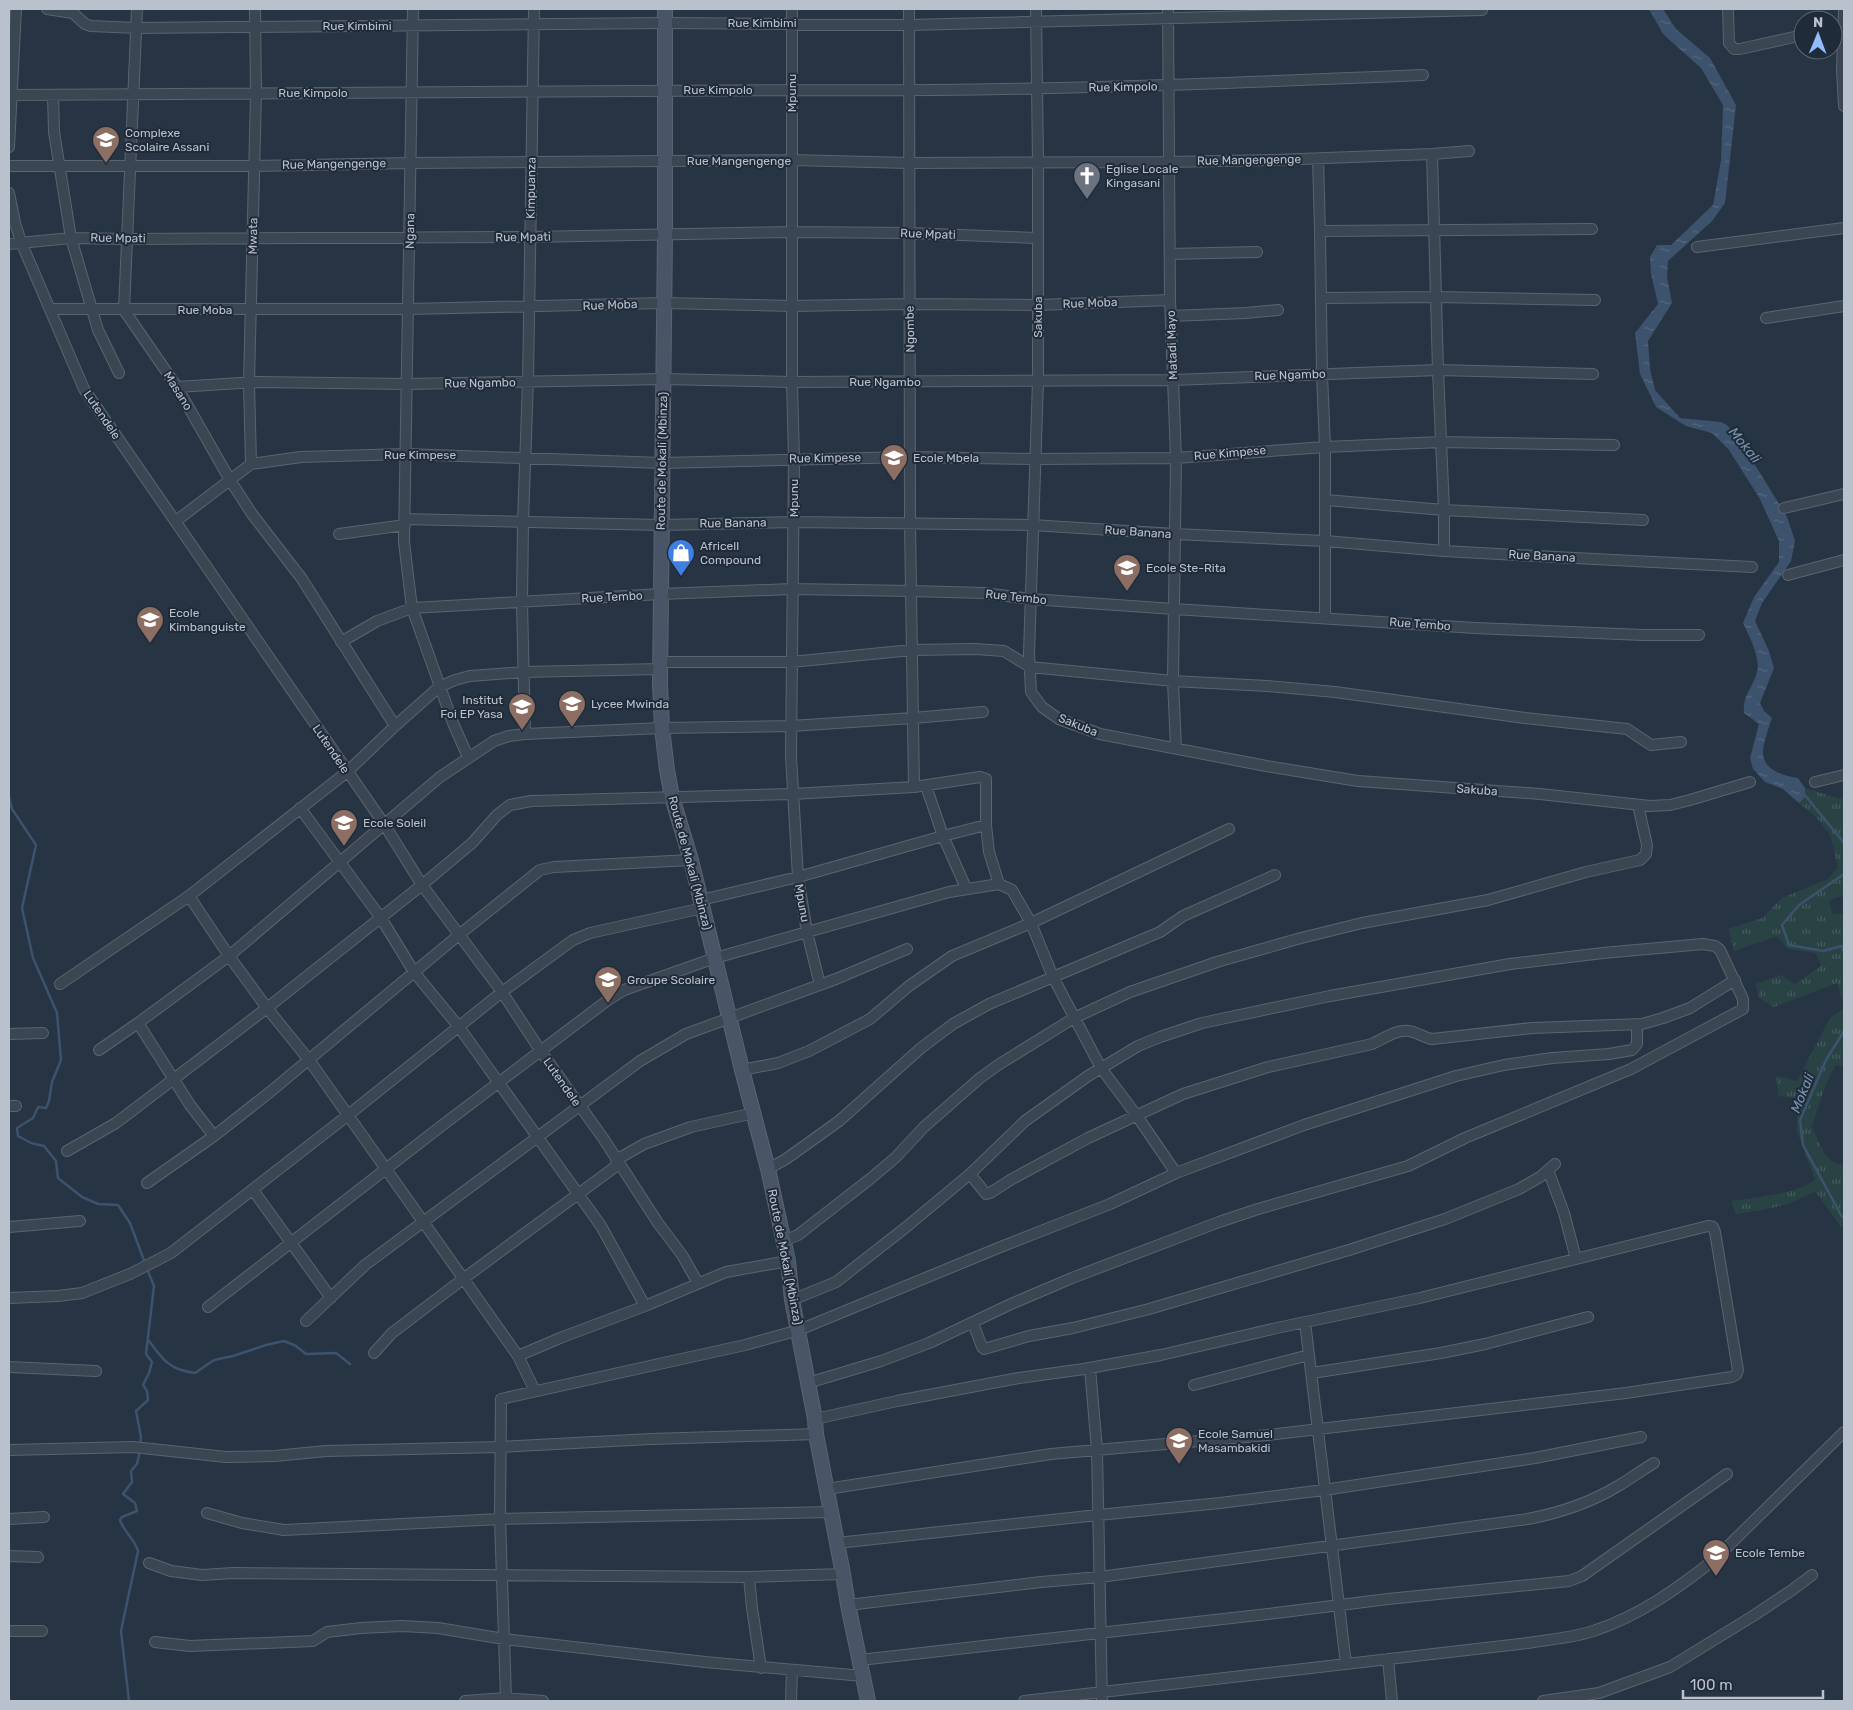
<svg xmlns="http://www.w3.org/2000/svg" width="1853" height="1710" font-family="Rubik,sans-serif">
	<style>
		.grass { fill: url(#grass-tufts) }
		.water { fill: url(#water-ripples) }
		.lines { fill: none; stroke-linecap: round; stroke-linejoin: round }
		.stream { stroke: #3c526d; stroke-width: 2.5 }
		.street-casing { stroke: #5a6471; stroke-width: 12 }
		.secondary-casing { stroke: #5a6471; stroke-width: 16 }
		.street { stroke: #3b4653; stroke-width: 10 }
		.secondary { stroke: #495566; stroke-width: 14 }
		.labels { text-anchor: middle; stroke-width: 4; stroke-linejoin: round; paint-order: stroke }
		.street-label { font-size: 12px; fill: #b9c1cd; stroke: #202b39 }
		.poi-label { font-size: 12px; fill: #b9c1cd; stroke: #202b39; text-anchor: start }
		.water-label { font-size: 14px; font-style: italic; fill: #7893b0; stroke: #202b39 }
	</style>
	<defs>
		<pattern id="grass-tufts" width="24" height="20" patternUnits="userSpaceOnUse" patternTransform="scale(1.25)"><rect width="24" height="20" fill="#294345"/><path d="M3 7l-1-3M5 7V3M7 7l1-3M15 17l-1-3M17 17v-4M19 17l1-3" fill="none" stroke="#465c5f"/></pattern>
		<pattern id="water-ripples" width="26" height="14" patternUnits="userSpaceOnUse" patternTransform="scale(1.25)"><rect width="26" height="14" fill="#3c526d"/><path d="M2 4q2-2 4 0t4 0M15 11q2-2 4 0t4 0" fill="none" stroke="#566981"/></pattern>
	</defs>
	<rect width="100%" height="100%" fill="#273444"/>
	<path class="grass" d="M1805 788 1844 800V896L1829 900 1832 914H1844V1007L1837 983 1774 1007 1759 998 1756 984 1781 975 1795 984 1821 966 1816 953 1788 949 1777 936 1734 951 1728 929 1762 918 1782 898 1828 879 1838 867 1830 835 1816 817 1799 803 1805 797Z
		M1844 1008V1066H1835L1825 1087 1812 1126C1819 1142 1824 1163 1844 1165V1228L1840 1226 1816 1192C1806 1194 1797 1201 1787 1204 1771 1209 1753 1211 1736 1214L1731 1201C1750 1198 1805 1193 1815 1179L1797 1131V1113L1801 1099 1778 1096 1776 1076 1797 1081 1830 1018Z"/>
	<path class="water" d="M1649 9H1663L1676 29 1710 58 1736 105 1725 203 1712 221 1668 261 1667 277 1672 303 1648 341 1650 369 1655 390 1680 418 1721 422 1728 426 1744 447 1787 517 1795 541 1791 561 1762 603 1755 621 1769 651 1774 668 1760 703 1764 711 1772 718C1769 727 1763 743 1763 753 1763 770 1784 776 1798 778L1805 788V797L1799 803 1783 789 1765 782 1753 769 1750 758 1759 724 1744 713C1742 695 1753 688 1757 672 1761 658 1749 636 1743 623L1754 597 1779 562V541L1760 499 1729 450 1712 433 1686 426 1656 407 1640 374 1635 333 1658 304 1651 274 1650 257 1657 245H1671L1713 205 1721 160 1723 105 1701 68 1663 34Z"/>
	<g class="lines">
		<path class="stream" d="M1804 794 1844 843
			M9 797 12 809 36 845 22 908 33 958 57 1013 61 1060 52 1082 49 1101 46 1108 38 1107 33 1118 17 1128 18 1136 31 1143 44 1146 56 1161 58 1178 82 1197 98 1204 118 1205 130 1223 145 1263
			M1844 874 1799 905 1782 925 1789 945 1823 951 1842 946 1844 952
			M1844 1031 1826 1060 1800 1120 1803 1145 1842 1217H1844
			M148 1340C153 1345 155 1350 160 1355 169 1367 181 1371 195 1373L214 1360 233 1356 266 1345 284 1341 296 1346 306 1354 336 1353 350 1364
			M140 1445 141 1437 136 1411 148 1400 147 1391 143 1385 149 1373 152 1362 146 1354 154 1286 147 1269
			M129 1701 121 1631 138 1551C134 1538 124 1532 120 1520L122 1517 137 1511 135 1503 123 1494 132 1482 131 1471 137 1464 140 1451"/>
		<defs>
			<path id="street" d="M47 9 73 13 85 24 91 26 136 28 665 23 909 25 1482 10
				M137 9 124 310 177 387 230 480 252 514 302 579 395 726
				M413 9 404 542 412 608 453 723 468 757
				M792 9V382L794 459 791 756 798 877 807 932 820 985
				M909 9 910 524 914 787
				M1036 9 1038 162V381L1029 653 1031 692 1042 707 1059 719 1100 734 1266 766 1358 781 1540 794 1650 806 1670 805 1690 800 1750 782
				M1168 9 1170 300 1176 458 1173 681 1176 748
				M1728 9 1729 43 1734 49H1740L1803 35
				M1844 11 1842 70 1844 106
				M11 95 792 90C1003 92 1213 84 1423 75
				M53 95 54 132 71 238 98 330 119 373
				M9 147 16 9
				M1432 154 1438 370 1444 510V551
				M1318 159 1320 231
				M9 166H254L411 163 792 160 909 163 1168 162 1274 160 1432 154 1469 151
				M9 193 15 223 21 242 84 389 384 824 422 885 502 992 540 1050 603 1138 658 1223 682 1255 698 1283
				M9 244 71 238 127 239 530 237 792 232 909 233 1037 238
				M1697 247 1844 228
				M1170 254 1257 252
				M1321 298 1436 297 1595 300
				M50 309H409L664 303 792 306 909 304 1038 305 1170 300
				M1171 316 1246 313 1278 310
				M1766 318 1844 306
				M177 387 257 382 407 384 663 379 792 382 1173 380 1438 370 1593 374
				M251 464 249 383 256 93 255 9
				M1326 500 1444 510 1643 520
				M1784 508 1844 494
				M405 519 661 525 794 522 1032 525 1175 534 1325 541 1444 551 1555 557 1752 567
				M176 521 251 464 301 457 405 454 662 463 910 457 1036 459 1176 458 1325 447 1441 442 1614 445
				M339 534 405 525
				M1788 575 1844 560
				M1325 618V447L1322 374 1320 231 1592 229
				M341 642 377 621 412 608 661 594 792 589 912 591 984 593 1031 599 1174 609 1475 628 1643 635H1699
				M660 662H791L912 650 975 649 1004 651 1030 667 1173 681 1267 686 1335 692 1525 718 1627 729 1651 745 1681 742
				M525 734 522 602 523 522 528 381 534 9
				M1815 782 1844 775
				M926 786 943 836 966 888
				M300 808 381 918 414 972 459 1027 601 1226 645 1306
				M189 896 229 956 267 1008 309 1060 518 1356 560 1338 645 1306 726 1272 788 1261
				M701 900 798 877 943 836 986 825
				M60 984 189 896 347 772 395 726 439 687 455 680 470 676 524 672 660 669
				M138 1023 190 1105 214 1136
				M9 1034 43 1033
				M99 1050 138 1023 229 956 440 777 494 741 509 736 525 734 662 728 791 726 913 718 983 712
				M742 1070 778 1063 809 1051 870 1019 909 986 952 956 1031 923 1229 829
				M9 1106H16
				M67 1151 116 1123 267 1008 422 885 472 843 497 815 510 805 531 801 793 794 914 787 980 777 986 779V825L989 852 999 884 1012 890 1031 923 1053 977 1101 1068 1137 1116 1176 1173
				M616 1160 644 1144 691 1127 754 1113
				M768 1169 786 1159 839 1121 921 1048 953 1024 989 1004 1160 932 1183 916 1275 875
				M1548 1170 1564 1213 1576 1259
				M970 1174 986 1194 990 1193 1012 1179 1088 1138 1183 1094 1268 1067 1372 1044C1385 1038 1399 1027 1413 1032 1420 1034 1425 1038 1432 1039L1532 1028 1642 1024 1663 1018 1690 1008 1735 980
				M147 1183 214 1136 270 1092 460 934 540 870 554 867 691 860
				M253 1190 331 1298
				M9 1227 80 1221
				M783 1241 798 1235 870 1179 895 1158 924 1127 980 1078 998 1065 1074 1018 1130 992 1220 961 1301 938 1362 923 1488 900 1586 872 1640 860 1646 854 1647 845 1638 805
				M9 1298 58 1296 82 1293 130 1274 171 1253 347 1116 502 992 573 940 590 933 703 908
				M792 1300 836 1282 905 1228 970 1174 1025 1121 1088 1076 1138 1046 1160 1037 1202 1023 1330 996 1510 964 1603 953 1703 944 1715 946 1720 950 1743 999V1009L1631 1069 1465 1138 1408 1166 1258 1209 1219 1222 1072 1278 1011 1304 929 1343 881 1361 808 1383
				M208 1307 440 1127 608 1000 624 990 715 958 949 892 999 884
				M306 1321 365 1265 640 1061 686 1034 836 979 907 949
				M1305 1322 1346 1664
				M973 1323 982 1347 984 1349 1029 1336 1073 1328 1149 1309 1349 1250 1445 1219 1519 1189 1540 1177 1555 1164
				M374 1353 392 1333 463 1279 619 1164
				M518 1356 535 1391
				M9 1367 96 1371
				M1090 1368 1097 1450 1102 1701
				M1312 1373 1441 1353 1485 1344 1588 1317
				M1194 1385 1309 1355
				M815 1419 897 1401 1019 1378 1084 1369 1161 1355 1272 1329 1420 1298 1708 1226 1713 1227 1715 1232 1738 1370 1736 1375 1732 1377 1626 1393 1268 1435 1051 1454 827 1489
				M9 1450 133 1447 226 1457 275 1456 326 1451 499 1447 651 1439 816 1434
				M207 1513 242 1523 284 1530 500 1519 831 1512
				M9 1519 44 1517
				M837 1543 1098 1515 1220 1503 1324 1490 1535 1458 1641 1437
				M9 1556 38 1557
				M149 1563 171 1571 202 1575 233 1573 749 1577 843 1574
				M749 1577 752 1608 761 1668
				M848 1605 1041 1582 1100 1577 1528 1519C1559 1513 1590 1503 1618 1486 1630 1479 1642 1470 1654 1463
				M9 1631H42
				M155 1642 190 1646 313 1641 327 1632 361 1628 402 1626 438 1628 504 1639 705 1662 863 1676
				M1388 1659 1392 1701
				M860 1660 1276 1613 1388 1599 1569 1581 1582 1576 1727 1474
				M506 1698 500 1519 501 1399 745 1345 799 1330 1003 1246 1110 1204 1176 1173 1304 1125 1456 1076 1504 1065 1552 1058 1609 1054 1632 1050 1637 1044V1024
				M465 1701 506 1698 543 1701
				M791 1701 792 1670
				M1024 1701 1528 1643C1550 1639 1575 1638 1596 1630 1641 1615 1678 1588 1715 1559L1844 1432
				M1543 1701 1599 1693 1670 1667 1753 1616 1792 1590 1812 1575"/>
			<path id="secondary" d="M665 9V234L660 684 662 728 667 770 672 797 691 860 742 1070 768 1169 788 1261 792 1300 815 1419 816 1434 843 1574 848 1605 868 1701"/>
		</defs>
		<use href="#street" class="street-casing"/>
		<use href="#secondary" class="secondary-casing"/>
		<use href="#street" class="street"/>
		<use href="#secondary" class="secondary"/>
	</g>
	<defs>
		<symbol id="school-pin" viewBox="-11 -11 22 30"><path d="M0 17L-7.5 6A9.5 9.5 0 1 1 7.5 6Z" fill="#8d6e63" stroke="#202b39"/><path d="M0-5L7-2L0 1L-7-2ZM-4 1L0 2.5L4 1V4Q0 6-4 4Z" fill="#fff"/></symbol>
		<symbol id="church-pin" viewBox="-11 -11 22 30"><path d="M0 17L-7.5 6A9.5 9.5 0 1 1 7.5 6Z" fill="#6b7280" stroke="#202b39"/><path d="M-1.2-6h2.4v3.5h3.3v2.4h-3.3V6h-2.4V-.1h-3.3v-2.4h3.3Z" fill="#fff"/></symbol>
		<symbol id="shop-pin" viewBox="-11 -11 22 30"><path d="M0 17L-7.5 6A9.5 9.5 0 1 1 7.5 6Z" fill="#3f7fe0" stroke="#202b39"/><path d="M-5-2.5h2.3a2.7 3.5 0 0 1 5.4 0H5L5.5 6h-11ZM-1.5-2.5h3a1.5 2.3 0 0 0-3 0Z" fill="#fff"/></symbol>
	</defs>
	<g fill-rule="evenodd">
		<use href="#school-pin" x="90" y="124" width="32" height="43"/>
		<use href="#church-pin" x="1071" y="160" width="32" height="43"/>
		<use href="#school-pin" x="878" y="442" width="32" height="43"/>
		<use href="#shop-pin" x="665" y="537" width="32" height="43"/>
		<use href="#school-pin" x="1111" y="552" width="32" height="43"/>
		<use href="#school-pin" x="134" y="604" width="32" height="43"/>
		<use href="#school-pin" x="556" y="688" width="32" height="43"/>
		<use href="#school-pin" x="506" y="691" width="32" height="43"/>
		<use href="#school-pin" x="328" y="807" width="32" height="43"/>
		<use href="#school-pin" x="592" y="964" width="32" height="43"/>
		<use href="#school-pin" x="1163" y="1425" width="32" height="43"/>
		<use href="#school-pin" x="1700" y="1537" width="32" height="43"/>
	</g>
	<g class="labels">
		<g class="street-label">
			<text x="762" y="27">Rue Kimbimi</text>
			<text x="357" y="30">Rue Kimbimi</text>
			<text transform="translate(1123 87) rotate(-1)" y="4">Rue Kimpolo</text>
			<text x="718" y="94">Rue Kimpolo</text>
			<text x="313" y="97">Rue Kimpolo</text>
			<text transform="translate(792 93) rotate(-90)" y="4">Mpunu</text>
			<text transform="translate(1249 160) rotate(-1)" y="4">Rue Mangengenge</text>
			<text x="739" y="165">Rue Mangengenge</text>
			<text transform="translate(334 164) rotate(-1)" y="4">Rue Mangengenge</text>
			<text transform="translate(531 188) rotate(-89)" y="4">Kimpuanza</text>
			<text transform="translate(410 231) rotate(-89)" y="4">Ngana</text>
			<text transform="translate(928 234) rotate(2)" y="4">Rue Mpati</text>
			<text transform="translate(253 236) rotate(-89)" y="4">Mwata</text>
			<text transform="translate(523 237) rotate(-1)" y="4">Rue Mpati</text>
			<text transform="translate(118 238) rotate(1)" y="4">Rue Mpati</text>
			<text transform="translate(1090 303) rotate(-2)" y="4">Rue Moba</text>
			<text transform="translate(610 305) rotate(-2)" y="4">Rue Moba</text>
			<text x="205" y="314">Rue Moba</text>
			<text transform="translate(1038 317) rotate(-90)" y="4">Sakuba</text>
			<text transform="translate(910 329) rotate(-91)" y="4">Ngombe</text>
			<text transform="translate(1172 345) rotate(-92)" y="4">Matadi Mayo</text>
			<text transform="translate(1290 375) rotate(-2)" y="4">Rue Ngambo</text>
			<text x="885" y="386">Rue Ngambo</text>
			<text transform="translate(480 383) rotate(-1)" y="4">Rue Ngambo</text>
			<text transform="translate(178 391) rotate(58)" y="4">Masano</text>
			<text transform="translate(102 415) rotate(56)" y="4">Lutendele</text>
			<text transform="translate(1230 453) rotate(-5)" y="4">Rue Kimpese</text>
			<text x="420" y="459">Rue Kimpese</text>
			<text transform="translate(825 458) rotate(-1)" y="4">Rue Kimpese</text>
			<text transform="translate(662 461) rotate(-89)" y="4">Route de Mokali (Mbinza)</text>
			<text transform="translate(794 498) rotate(-90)" y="4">Mpunu</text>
			<text transform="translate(733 523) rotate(-1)" y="4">Rue Banana</text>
			<text transform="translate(1138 532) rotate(4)" y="4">Rue Banana</text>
			<text transform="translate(1542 556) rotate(3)" y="4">Rue Banana</text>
			<text transform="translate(612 597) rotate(-3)" y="4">Rue Tembo</text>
			<text transform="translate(1016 597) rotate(6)" y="4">Rue Tembo</text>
			<text transform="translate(1420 624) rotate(4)" y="4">Rue Tembo</text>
			<text transform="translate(1078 725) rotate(22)" y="4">Sakuba</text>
			<text transform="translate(331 749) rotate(56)" y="4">Lutendele</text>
			<text transform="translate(1477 790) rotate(4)" y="4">Sakuba</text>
			<text transform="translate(690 863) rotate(75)" y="4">Route de Mokali (Mbinza)</text>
			<text transform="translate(802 903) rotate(80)" y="4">Mpunu</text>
			<text transform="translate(562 1082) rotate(55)" y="4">Lutendele</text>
			<text transform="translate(785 1257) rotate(79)" y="4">Route de Mokali (Mbinza)</text>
		</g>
		<g class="poi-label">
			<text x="125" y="137">Complexe<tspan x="125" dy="14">Scolaire Assani</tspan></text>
			<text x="1106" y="173">Eglise Locale<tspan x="1106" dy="14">Kingasani</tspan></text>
			<text x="913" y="462">Ecole Mbela</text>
			<text x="700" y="550">Africell<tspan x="700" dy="14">Compound</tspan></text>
			<text x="1146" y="572">Ecole Ste-Rita</text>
			<text x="169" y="617">Ecole<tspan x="169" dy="14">Kimbanguiste</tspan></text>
			<text x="503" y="704" text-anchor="end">Institut<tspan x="503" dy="14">Foi EP Yasa</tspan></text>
			<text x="591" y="708">Lycee Mwinda</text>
			<text x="363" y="827">Ecole Soleil</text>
			<text x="627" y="984">Groupe Scolaire</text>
			<text x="1198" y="1438">Ecole Samuel<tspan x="1198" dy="14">Masambakidi</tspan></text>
			<text x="1735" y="1557">Ecole Tembe</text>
		</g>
		<g class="water-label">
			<text transform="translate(1745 445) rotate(51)" y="5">Mokali</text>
			<text transform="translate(1802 1093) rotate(-68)" y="5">Mokali</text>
		</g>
	</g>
	<rect width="1853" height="1710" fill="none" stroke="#b9c1cd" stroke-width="20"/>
	<g transform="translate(1818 35) rotate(1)"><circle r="24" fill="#202b39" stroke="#5d6774"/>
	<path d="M0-4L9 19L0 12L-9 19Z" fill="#90bdfa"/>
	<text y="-8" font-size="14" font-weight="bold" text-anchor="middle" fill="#b9c1cd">N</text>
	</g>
	<path d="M1683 1690v8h140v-8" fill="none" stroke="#b9c1cd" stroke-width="2.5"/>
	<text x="1690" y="1690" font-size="15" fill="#b9c1cd" stroke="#202b39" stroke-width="4" paint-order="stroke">100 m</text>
</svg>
